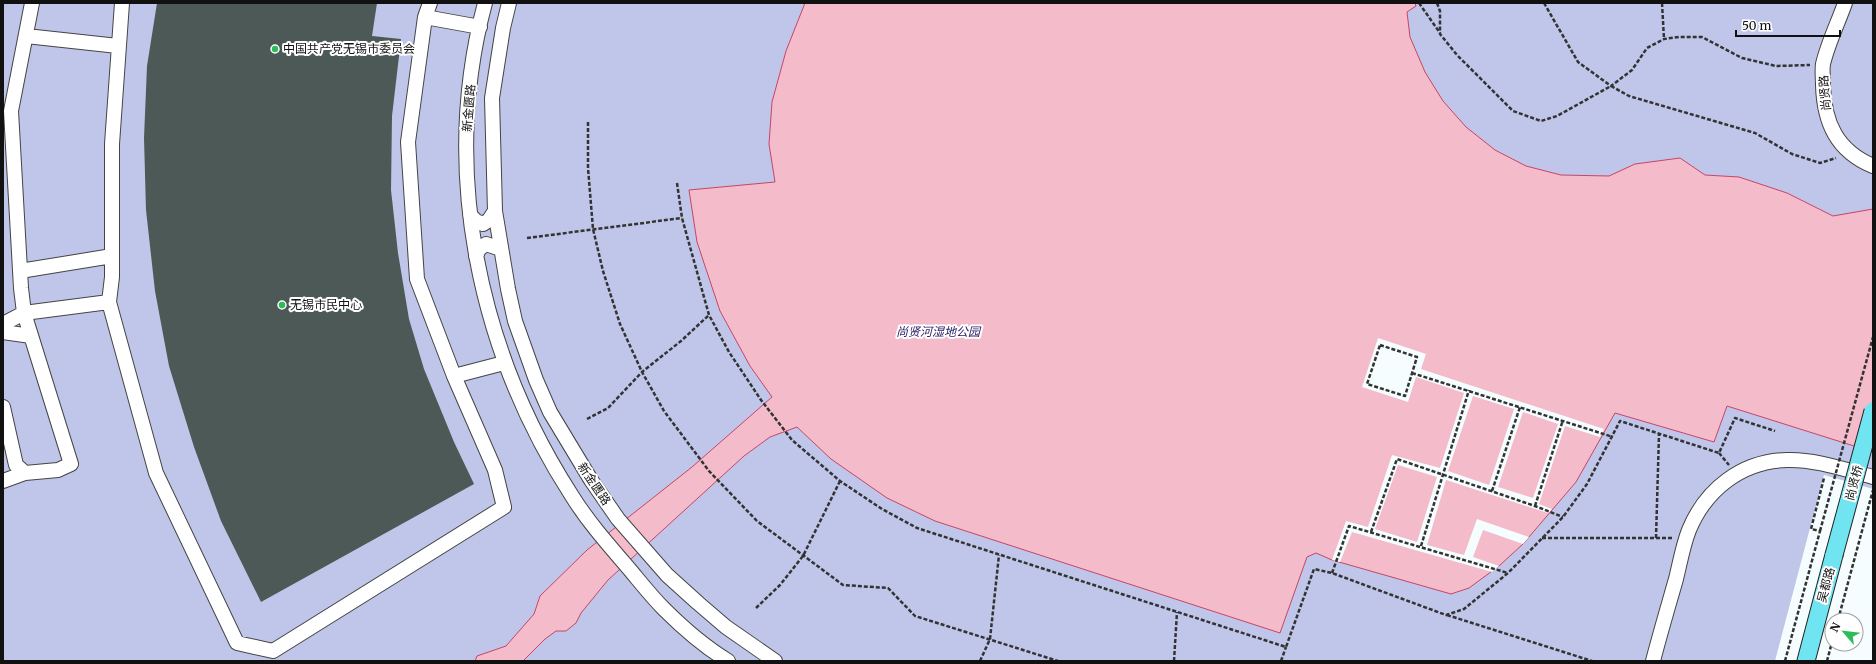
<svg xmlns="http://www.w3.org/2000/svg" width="1876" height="664" font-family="Merriweather,'Noto Sans SC',serif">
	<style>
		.green { fill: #bfc6e9 }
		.water { fill: #f4bbcb; stroke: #c84565 }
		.pier { fill: #f5fdff; fill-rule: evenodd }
		.building { fill: #4d5956 }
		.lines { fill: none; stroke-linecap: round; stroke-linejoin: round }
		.minor-casing { stroke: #444; stroke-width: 16 }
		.major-casing { stroke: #222; stroke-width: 19 }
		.path { stroke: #333; stroke-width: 2.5; stroke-dasharray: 4 2; stroke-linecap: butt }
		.minor { stroke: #fff; stroke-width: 14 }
		.major { stroke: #71e4f2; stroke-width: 17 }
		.major-bridge-casing { stroke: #222; stroke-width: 19; stroke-linecap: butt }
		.path-bridge { stroke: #333; stroke-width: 2.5; stroke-dasharray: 4 2; stroke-linecap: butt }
		.major-bridge { stroke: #71e4f2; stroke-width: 17 }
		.poi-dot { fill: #2dbc5a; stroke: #fff; stroke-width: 1.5 }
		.labels { text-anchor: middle; stroke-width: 4; stroke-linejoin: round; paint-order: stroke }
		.poi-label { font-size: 12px; fill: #111; stroke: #fff; text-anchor: start }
		.street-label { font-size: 12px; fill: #111; stroke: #fff }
		.park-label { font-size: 12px; font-style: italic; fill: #2d2267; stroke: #fff }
	</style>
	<rect width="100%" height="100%" fill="#f5fdff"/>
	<path class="green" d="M3 3H1873V489L1824 475 1775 661H3Z"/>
	<path class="water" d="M805 3H1415L1416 6 1407 12 1410 37 1425 72 1443 101 1466 127 1495 150 1526 166 1561 175 1609 176 1635 164 1680 158 1705 175 1739 177 1787 193 1833 216 1873 209V452L1727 406 1714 442 1615 413 1576 482 1523 544 1499 566 1469 588 1451 594 1332 560 1316 553 1307 557 1280 633 935 521 887 498 831 459 797 427 770 437 744 456 608 580 581 613 576 623 566 631H556L545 639 523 661H475L477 656 506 646 534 614 540 596 587 550 692 467 772 397 750 366 720 311 697 242 689 190 775 182 769 144 772 102 786 51Z"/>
	<path class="pier" d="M1378 338 1426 354 1421 369 1604 429 1600 437 1565 426 1539 504 1552 509 1548 513 1446 480 1427 545 1464 555 1477 519 1529 537 1523 544 1483 530 1473 557 1499 566 1492 572 1352 532 1340 562 1332 560 1346 521 1368 527 1392 455 1440 468 1464 393 1416 377 1408 402 1362 387ZM1473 396 1514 409 1489 485 1448 471ZM1523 412 1558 424 1533 498 1498 487ZM1398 465 1437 477 1417 542 1375 529Z"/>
	<path class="building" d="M157 3H377L372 36 401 39 392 116 391 190 398 253 409 319 424 369 454 442 474 484 261 602 221 521 194 447 169 366 155 291 146 210 144 138 147 66Z"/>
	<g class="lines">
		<defs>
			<path id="minor" d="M32 3 11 111 21 288 24 313 109 302
				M122 3 112 144V277L109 302 156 473 237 643 273 651 504 507 495 470 454 376 417 279 408 142 425 17 430 3
				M485 3C440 171 479 352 572 496 587 520 606 542 625 564 638 579 650 595 664 609 683 628 705 647 728 661
				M509 3 503 28 492 98 495 211 508 289 515 321 536 380 550 412 591 480 618 519 667 575 698 603 726 627 775 661
				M1845 3C1838 23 1828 43 1823 64 1822 70 1823 79 1823 85 1824 123 1837 151 1873 166
				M425 17 480 27
				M26 36 118 46
				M470 215 476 221 483 224 489 220 495 211
				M476 256 479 249 486 244 501 249
				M20 271 112 256
				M3 324 24 313 71 464 58 470 25 473 3 481
				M3 332 31 336
				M454 376 504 363
				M3 407 16 465 25 473
				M1653 661C1660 634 1668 607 1676 579 1680 563 1683 545 1689 530 1706 489 1742 461 1787 460 1815 459 1846 470 1873 477"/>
			<path id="major" d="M1806 661 1834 555"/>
		</defs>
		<use href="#minor" class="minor-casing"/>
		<use href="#major" class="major-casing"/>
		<path class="path" d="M1419 3 1440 33
			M1437 3 1440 11V34L1457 55 1513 111 1541 121 1557 116 1611 86 1629 96 1755 133 1792 154 1820 163 1836 158
			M1544 3 1578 62 1611 86 1632 70 1647 48 1664 39 1679 37H1702L1742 58 1776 66 1810 65
			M1662 3 1664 39
			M588 122V168L593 229 603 271 620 324 642 372 664 411 709 471 757 521 843 585 888 588 915 616 1058 661
			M677 183 682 218 709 315 729 352 761 400 792 440 840 481 882 509 917 528 1286 647 1314 569 1332 573 1446 615 1464 609 1508 573 1563 517 1587 484 1620 421 1719 453 1735 418 1775 431
			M527 238 682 218
			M1380 345 1417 357 1405 396 1367 384Z
			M1412 373 1613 437
			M587 419 608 408 642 372 681 341 709 315
			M1719 453 1729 465
			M1492 491 1520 407
			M1535 506 1563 420
			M1371 532 1397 459 1535 506 1563 517
			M1542 538H1672
			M1656 538 1659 434
			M1421 546 1469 390
			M1332 573 1349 526 1508 573
			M756 608 780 585 803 556 840 481
			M1447 615 1592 661
			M1838 620 1873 490
			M980 661 990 639 999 555
			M1174 661 1177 612
			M1281 661 1286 647
			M1785 661 1820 531 1811 529 1824 478
			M1827 661 1832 642"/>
		<use href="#minor" class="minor"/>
		<use href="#major" class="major"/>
		<defs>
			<path id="major-bridge" d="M1834 555 1873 411"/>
		</defs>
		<use href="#major-bridge" class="major-bridge-casing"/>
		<path class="path-bridge" d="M1820 531 1873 337"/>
		<use href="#major-bridge" class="major-bridge"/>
	</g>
	<g class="poi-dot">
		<circle cx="275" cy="49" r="4"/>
		<circle cx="282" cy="305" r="4"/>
	</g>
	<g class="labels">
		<g class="poi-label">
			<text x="283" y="53">中国共产党无锡市委员会</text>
			<text x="290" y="309">无锡市民中心</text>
		</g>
		<g class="street-label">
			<text transform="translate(1825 93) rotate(-95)" y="4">尚贤路</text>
			<text transform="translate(469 108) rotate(-85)" y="4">新金匮路</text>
			<text transform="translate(1854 483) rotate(-75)" y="4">尚贤桥</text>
			<text transform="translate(594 484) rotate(56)" y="4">新金匮路</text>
			<text transform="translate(1826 585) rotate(-75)" y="4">吴都路</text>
		</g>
		<g class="park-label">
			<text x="938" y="336">尚贤河湿地公园</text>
		</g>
	</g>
	<rect width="1876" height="664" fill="none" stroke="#111111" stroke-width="8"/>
	<g transform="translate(1844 632) rotate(298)"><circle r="19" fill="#ffffff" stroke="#a0a0a0"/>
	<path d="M0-3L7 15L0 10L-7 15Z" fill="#2dbc5a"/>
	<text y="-6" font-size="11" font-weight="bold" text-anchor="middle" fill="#111111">N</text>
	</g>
	<path d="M1736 30v6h104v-6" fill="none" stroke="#111111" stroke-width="2"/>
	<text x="1742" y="30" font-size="12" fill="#111111" stroke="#ffffff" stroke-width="3" paint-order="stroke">50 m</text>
</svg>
